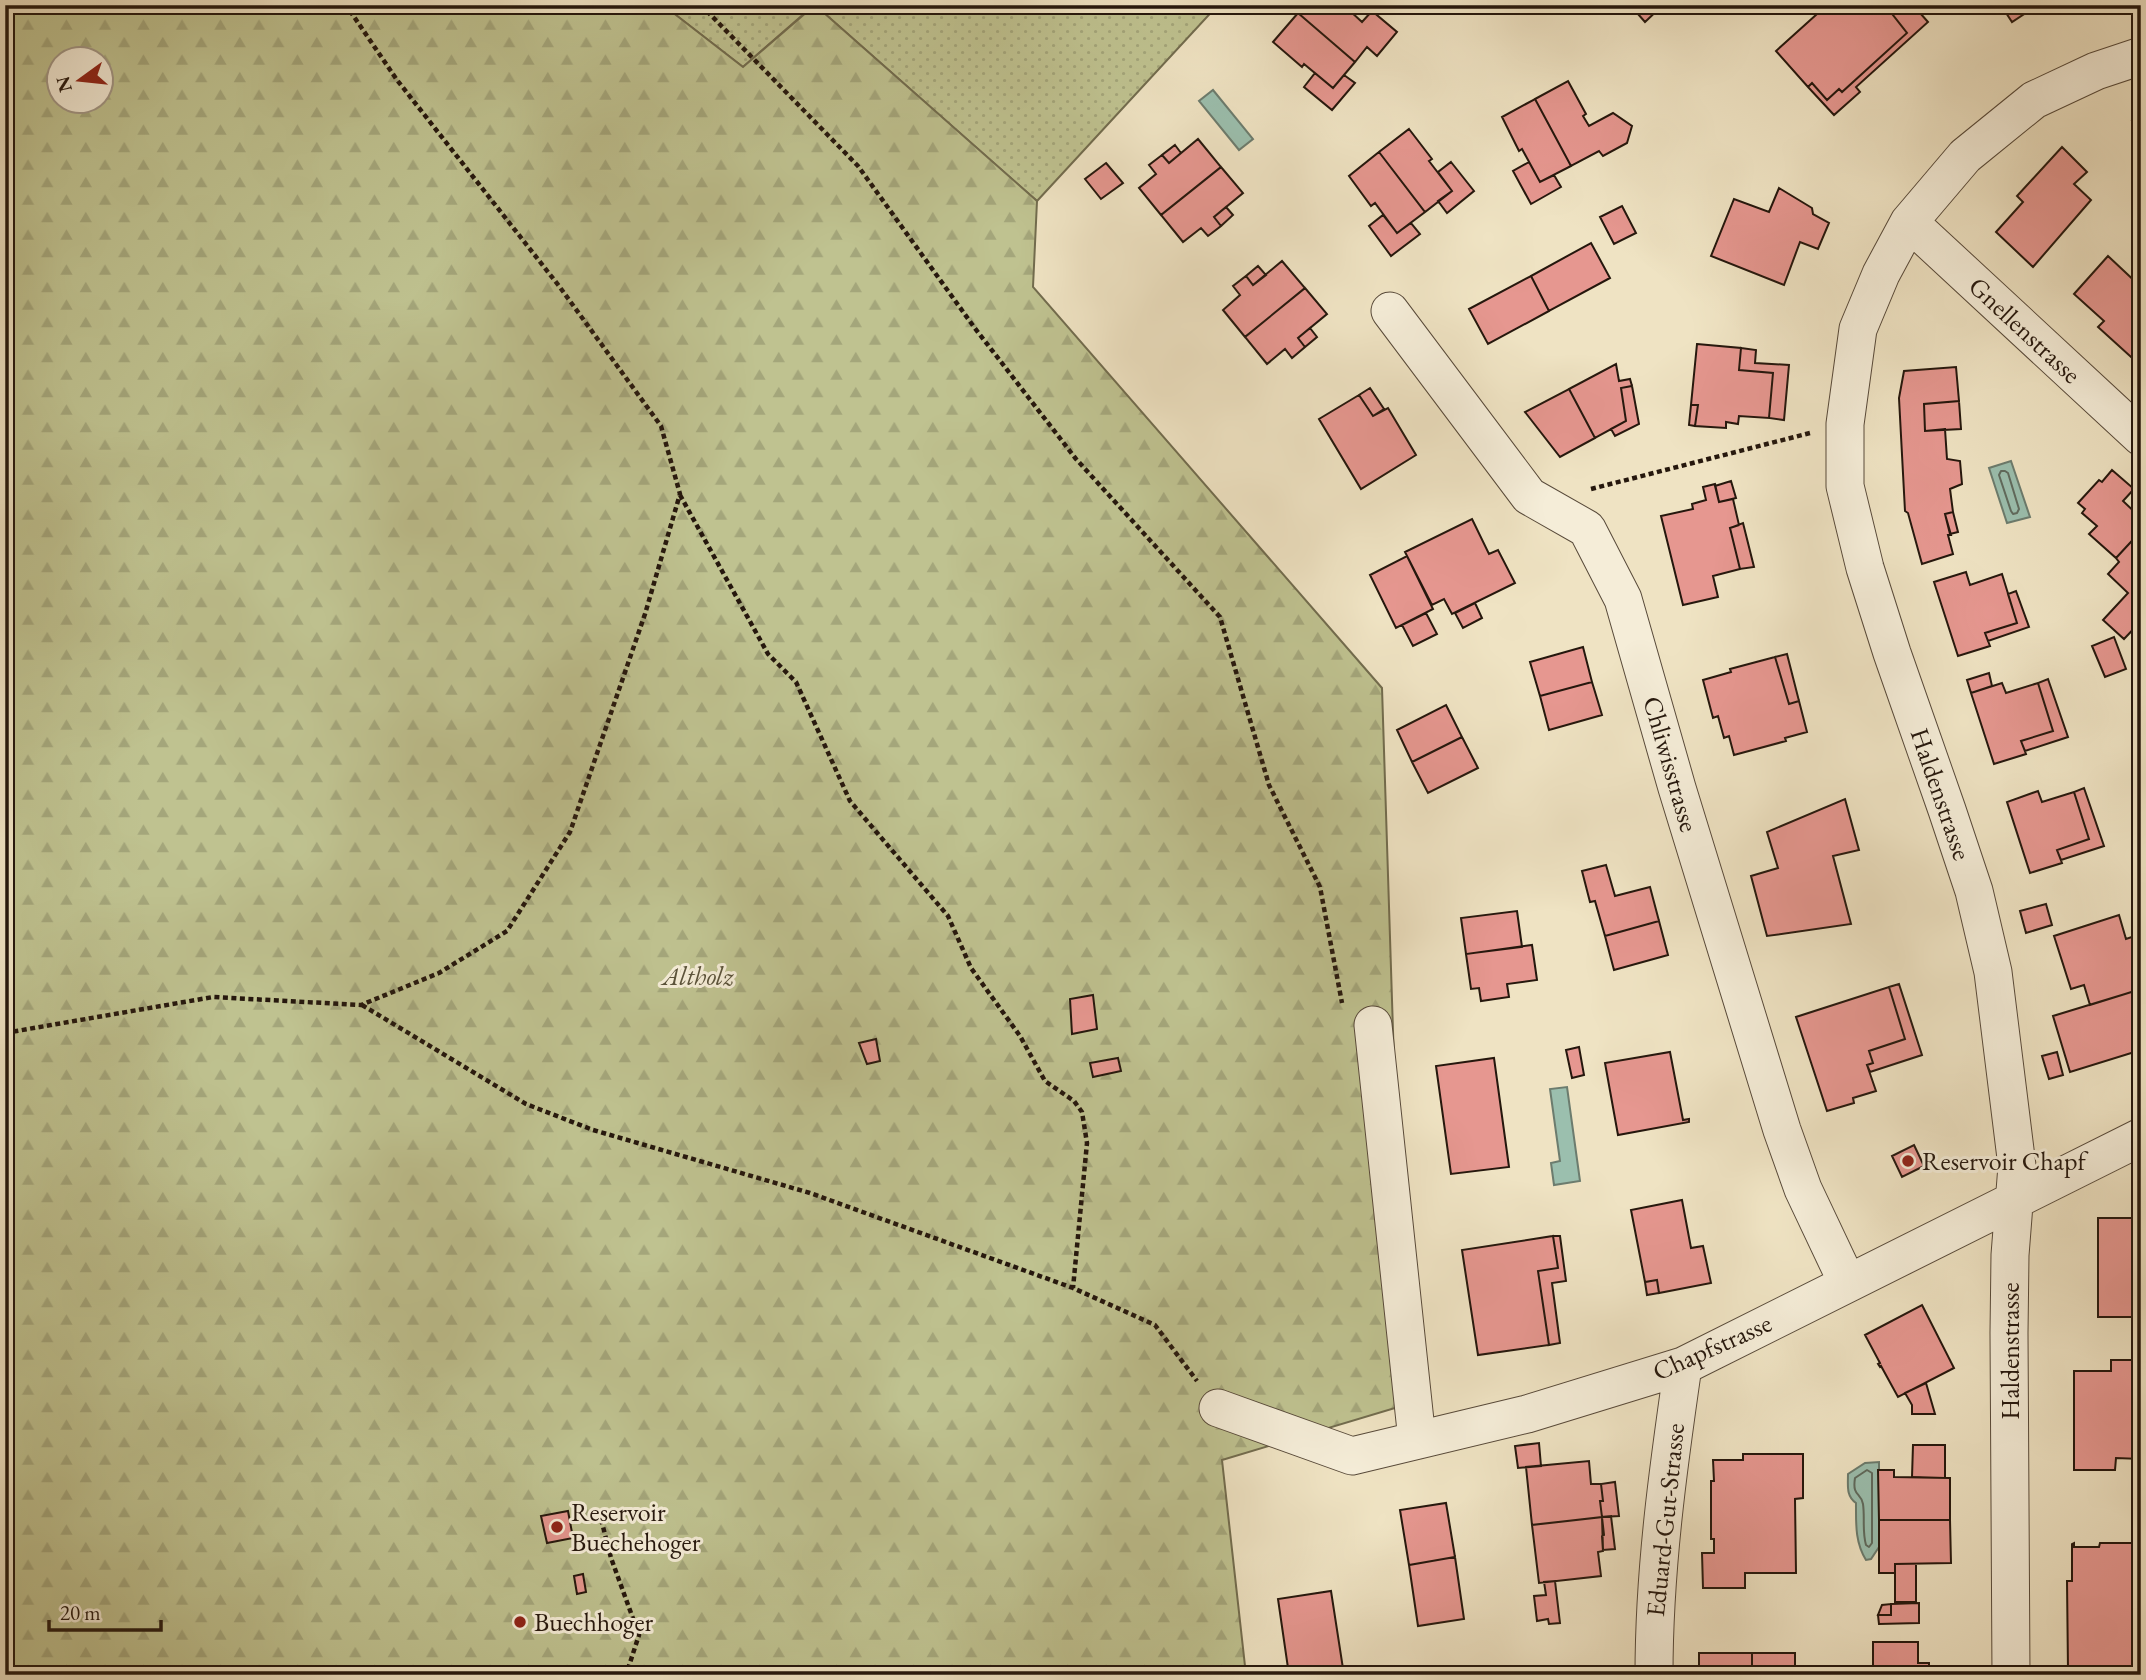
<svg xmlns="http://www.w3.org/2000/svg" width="2146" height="1680" font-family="'EB Garamond',serif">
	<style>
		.grass { fill: url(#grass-dots); stroke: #726c4e; stroke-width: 2 }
		.forest { fill: url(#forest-firs); stroke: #726c4e; stroke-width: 2; fill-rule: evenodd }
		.water { fill: #9bbfae; stroke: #6c7c6e; stroke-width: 2 }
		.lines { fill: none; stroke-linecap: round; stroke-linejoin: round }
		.shore { stroke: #606b5e; stroke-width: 2 }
		.building { fill: #e69790; stroke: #25170d; stroke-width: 2 }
		.minor-casing { stroke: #584a3a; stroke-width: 39 }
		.path { stroke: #25170d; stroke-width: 4.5; stroke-dasharray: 5 3.5; stroke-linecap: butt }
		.minor { stroke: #f5edd8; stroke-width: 37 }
		.poi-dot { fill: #8f2418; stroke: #f5edd8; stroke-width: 2.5 }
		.labels { text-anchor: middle; stroke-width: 6; stroke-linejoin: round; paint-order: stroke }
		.street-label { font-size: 26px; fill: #25170d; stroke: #f5edd8 }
		.park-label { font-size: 26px; font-style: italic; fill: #5b533b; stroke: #f5edd8 }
		.poi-label { font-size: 26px; fill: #25170d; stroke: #f5edd8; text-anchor: start }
	</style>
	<defs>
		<pattern id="grass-dots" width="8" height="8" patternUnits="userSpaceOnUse" patternTransform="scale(1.75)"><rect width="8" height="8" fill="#bfc290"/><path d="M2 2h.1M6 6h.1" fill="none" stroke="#a4a67b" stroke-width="1.8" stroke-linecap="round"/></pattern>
		<pattern id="forest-firs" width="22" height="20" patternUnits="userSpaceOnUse" patternTransform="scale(1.75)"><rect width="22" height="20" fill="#bfc290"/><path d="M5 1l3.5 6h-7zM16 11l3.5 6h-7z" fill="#a4a67b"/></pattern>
	</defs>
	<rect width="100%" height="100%" fill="#efe3c3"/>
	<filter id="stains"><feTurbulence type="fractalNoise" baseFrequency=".00286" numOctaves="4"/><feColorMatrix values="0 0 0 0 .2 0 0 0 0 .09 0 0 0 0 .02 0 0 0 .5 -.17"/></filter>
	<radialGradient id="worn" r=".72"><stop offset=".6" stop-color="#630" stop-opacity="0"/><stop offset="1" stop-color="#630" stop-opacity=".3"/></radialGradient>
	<path class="grass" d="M663 5H814L743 67Z
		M815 5H1218L1037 201Z"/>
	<path class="forest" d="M5 5H663L743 67 815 5 1037 201 1033 287 1382 688 1405 1405 1222 1460 1246 1675H5ZM60 60H102V102H60Z"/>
	<path class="water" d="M1213 90 1253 139 1239 150 1199 101Z
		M2011 461 2030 517 2007 523 1989 468Z
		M1567 1087 1580 1181 1554 1185 1551 1163 1560 1161 1550 1089Z
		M1879 1462V1547L1871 1559 1866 1560C1855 1542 1856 1524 1856 1503 1846 1496 1848 1486 1848 1474L1865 1463Z"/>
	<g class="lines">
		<path class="shore" d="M2001 471H2005L2008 473 2019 509 2017 513 2013 514 2011 511 1999 475Z
			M1867 1470 1872 1473V1543L1869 1547 1866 1545C1862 1531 1865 1518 1863 1504 1861 1492 1852 1497 1855 1478Z"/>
	</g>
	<path class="building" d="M1305 5H1348L1351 8 1349 10 1362 22 1372 11 1397 32 1377 56 1367 47 1355 62 1298 13Z
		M1630 5H1663L1645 22Z
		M1827 5H1903L1893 15 1907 33 1842 92 1839 89 1827 100 1812 83 1808 87 1776 51Z
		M1903 5H1913L1928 22 1856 87 1860 92 1834 115 1808 87 1812 83 1827 100 1839 89 1842 92 1907 33 1893 15Z
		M2001 5H2038L2012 22Z
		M1298 13 1355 62 1333 88 1304 64 1302 67 1273 42Z
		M1315 73 1333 88 1344 75 1355 83 1332 110 1304 87Z
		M1568 81 1586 114 1583 116 1589 126 1613 113 1632 126 1627 143 1603 156 1599 151 1571 166 1535 99Z
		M1535 99 1571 166 1540 182 1522 149 1519 151 1502 117Z
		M2141 116V139L2132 121Z
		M1409 129 1432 159 1429 161 1452 191 1425 212 1379 152Z
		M1198 139 1221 167 1161 215 1139 188 1156 174 1149 165 1162 155 1169 163Z
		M1175 145 1181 153 1169 163 1162 155Z
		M2062 147 2087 172 2074 184 2091 200 2033 267 1996 232 2023 202 2017 196Z
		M1379 152 1425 212 1397 233 1375 203 1371 206 1349 176Z
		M1451 162 1474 191 1447 213 1438 201 1452 191 1438 172Z
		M1529 162 1540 182 1554 175 1561 187 1531 204 1513 171Z
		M1106 163 1123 183 1101 199 1085 179Z
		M1221 167 1243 193 1214 217 1221 226 1208 236 1201 228 1183 242 1161 215Z
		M1779 188 1812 208 1813 214 1829 223 1818 249 1800 242 1784 285 1711 256 1734 199 1769 212Z
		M1622 206 1636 233 1614 244 1600 217Z
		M1226 207 1233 215 1221 226 1214 217Z
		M1383 215 1397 233 1411 223 1420 234 1391 256 1369 226Z
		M1591 243 1610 278 1549 311 1531 276Z
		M2108 256 2141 287V366L2098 327 2104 321 2074 294Z
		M1282 261 1305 288 1245 337 1223 310 1240 295 1233 286 1246 276 1253 285Z
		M1258 266 1266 275 1253 285 1246 276Z
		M1531 276 1549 311 1488 344 1469 309Z
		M1305 288 1327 314 1298 338 1305 347 1292 358 1285 349 1267 364 1245 337Z
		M1310 328 1317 337 1305 347 1298 338Z
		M1697 344 1741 348 1739 370 1773 373 1769 418 1739 416 1738 424 1726 422V428L1695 426 1698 405H1691Z
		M1741 348 1756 350 1755 363 1789 365 1784 420 1769 418 1773 373 1739 370Z
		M1616 364 1619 381 1630 379 1632 386 1621 388 1626 421 1595 438 1569 389Z
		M1956 367 1959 401 1924 404 1925 431 1945 429 1947 459 1960 461 1962 484 1950 489 1953 512 1945 514 1951 535H1948L1953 554 1922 564 1908 513 1905 511 1899 398 1904 371Z
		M1632 386 1639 424 1615 436 1611 429 1626 421 1621 388Z
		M1370 388 1384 409 1373 416 1359 395Z
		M1569 389 1595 438 1560 457 1525 412Z
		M1359 395 1373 416 1388 408 1416 455 1361 489 1319 419Z
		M1959 401 1961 429 1925 431 1924 404Z
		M1691 405H1698L1695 426 1689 425Z
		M2112 470 2134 489 2123 501 2141 518V531L2116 558 2089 534 2097 526 2082 513 2085 509 2078 503 2099 480 2102 482Z
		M1731 481 1736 498 1719 502 1715 486Z
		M1715 484 1719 502 1733 499 1739 525 1730 528 1740 569 1713 576 1718 597 1683 605 1661 516 1693 509 1692 504 1706 500 1703 487Z
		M1953 512 1958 532 1950 534 1945 514Z
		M1472 519 1489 554 1498 550 1515 583 1452 614 1444 599 1432 605 1405 552Z
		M1743 523 1754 567 1740 569 1730 528Z
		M2141 531V621L2124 639 2103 620 2128 593 2108 574 2119 562 2116 558Z
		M1407 556 1433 609 1396 628 1370 575Z
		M1966 572 1970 585 2002 574 2017 623 1985 633 1990 646 1958 656 1934 582Z
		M2016 591 2029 627 1988 641 1985 633 2017 623 2008 594Z
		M1475 603 1482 618 1463 628 1455 613Z
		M1426 613 1437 634 1413 646 1402 625Z
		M2114 637 2126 669 2105 677 2092 646Z
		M1583 647 1592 682 1540 696 1530 662Z
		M1787 654 1799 701 1789 704 1775 657Z
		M1775 657 1789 704 1799 701 1807 732 1785 738 1786 741 1734 755 1729 736 1724 738 1718 716 1713 718 1703 680 1731 672 1730 669Z
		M1989 673 1992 686 1971 693 1967 680Z
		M2048 679 2068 737 2025 751 2021 741 2053 731 2038 683Z
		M1592 682 1602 715 1549 730 1540 696Z
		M2002 683 2006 693 2038 683 2053 731 2021 741 2026 754 1994 764 1971 693Z
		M1446 705 1462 737 1412 762 1397 730Z
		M1462 737 1478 768 1428 793 1412 762Z
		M2084 788 2104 846 2061 860 2057 850 2089 839 2074 792Z
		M2038 791 2042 802 2074 792 2089 839 2057 850 2062 863 2030 873 2007 802Z
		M1845 799 1859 850 1833 856 1851 924 1767 936 1751 876 1778 868 1767 832Z
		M1606 865 1615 896 1650 887 1659 921 1605 936 1595 901 1590 902 1582 871Z
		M2046 904 2052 925 2026 933 2020 911Z
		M1517 911 1522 947 1466 954 1461 918Z
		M2119 915 2126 939 2141 934V967L2137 968 2141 989 2090 1005 2084 985 2071 989 2054 936Z
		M1659 921 1668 955 1614 970 1605 936Z
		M1532 945 1537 980 1507 984 1509 997 1481 1001 1479 988 1471 989 1466 954Z
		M1899 984 1922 1055 1870 1072 1867 1065 1873 1063 1869 1051 1905 1039 1889 987Z
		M1889 987 1905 1039 1869 1051 1873 1063 1867 1065 1876 1091 1853 1098 1854 1103 1827 1111 1796 1017Z
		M2141 989V1025L2137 1026 2141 1040V1050L2070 1072 2053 1016Z
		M1093 995 1097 1029 1072 1034 1070 999Z
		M876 1039 880 1061 867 1064 859 1043Z
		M1579 1047 1584 1075 1572 1078 1566 1050Z
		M1670 1052 1683 1120 1689 1119V1122L1618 1135 1605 1063Z
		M2057 1052 2063 1075 2049 1079 2042 1056Z
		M1118 1058 1121 1071 1093 1077 1090 1063Z
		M1494 1058 1509 1167 1451 1174 1436 1066Z
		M1914 1145 1924 1166 1902 1177 1892 1156Z
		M1682 1200 1691 1248 1703 1246 1711 1283 1659 1293 1657 1280 1645 1282 1631 1210Z
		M2135 1207H2141V1306H2139V1317H2098V1218H2135Z
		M1553 1236 1558 1268 1538 1271 1549 1345 1478 1355 1462 1250Z
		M1553 1236H1560L1566 1281 1552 1283 1560 1343 1549 1345 1538 1271 1558 1268Z
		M1657 1280 1659 1293 1647 1295 1645 1282Z
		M1922 1305 1954 1368 1898 1397 1881 1366 1880 1367 1878 1364 1880 1363 1865 1335Z
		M2111 1360H2141V1459L2116 1458 2115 1470H2074V1371H2111Z
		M1926 1383 1935 1414H1912V1405L1905 1393Z
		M1539 1443 1541 1466 1518 1468 1515 1446Z
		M1913 1445H1945V1478L1912 1477Z
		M1743 1454H1803V1498L1795 1499 1796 1573H1745V1588H1703L1702 1553H1714V1539H1711V1481H1714L1713 1460H1743Z
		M1589 1461 1591 1484H1601L1603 1501H1600L1602 1517 1532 1525 1526 1467Z
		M1878 1470H1894V1477L1950 1478V1520H1879Z
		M1615 1482 1619 1516 1602 1517 1600 1501H1603L1601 1484Z
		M1446 1503 1455 1557 1409 1565 1400 1510Z
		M568 1511 573 1538 547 1543 541 1516Z
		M1611 1516 1615 1549 1603 1550 1602 1517Z
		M1602 1517 1604 1535 1602 1536 1603 1551 1598 1552 1601 1576 1539 1583 1532 1525Z
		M1879 1520H1950L1951 1563 1895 1564V1573H1879Z
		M2074 1543V1547H2099L2100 1543H2134L2135 1635H2141V1669L2068 1670 2067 1581H2072V1544Z
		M1455 1557 1464 1619 1418 1626 1409 1565Z
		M1895 1564H1916V1602H1895Z
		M583 1574 586 1592 577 1594 574 1576Z
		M1555 1581 1560 1623 1549 1624 1548 1619 1537 1621 1534 1596 1546 1595 1544 1582Z
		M1331 1591 1344 1675H1289L1278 1599Z
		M1919 1603V1623L1879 1624 1878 1615H1891V1604Z
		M1891 1604V1615H1878L1882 1605Z
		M2135 1618H2141V1635H2135Z
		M1873 1642H1918V1663H1929V1675H1873Z
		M1699 1653H1752V1675H1699Z
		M1752 1653H1795V1675H1752Z"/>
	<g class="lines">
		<defs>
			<path id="minor" d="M1909 222 2141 437
				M1390 311 1529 496 1587 529 1623 599 1677 788 1782 1130 1803 1189 1847 1282
				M1373 1025 1417 1440
				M1218 1408 1352 1456 1527 1414 1683 1366 2141 1137
				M1654 1675C1654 1570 1668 1469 1683 1366
				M2011 1675 2009 1333 2010 1255 2017 1166 1993 972 1974 891 1947 810 1892 653 1865 568 1845 486V424L1858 329 1881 274 1909 222 1965 156 2034 100 2096 71 2141 56"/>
		</defs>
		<use href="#minor" class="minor-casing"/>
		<path class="path" d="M701 5 858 166 974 327 1076 459 1220 617 1269 785 1320 887 1342 1003
			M1591 489 1810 433
			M680 495 768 654 796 682 850 801 948 916 971 968 1020 1036 1045 1081 1074 1101 1082 1112 1087 1143 1073 1288
			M362 1005 526 1104 593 1130 810 1193 1073 1288 1155 1325 1197 1381
			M5 1033 213 997 361 1005 439 973 507 931 570 832 645 614 680 494 661 426 559 286 397 80 346 5
			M599 1511 611 1558 639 1635 626 1675"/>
		<use href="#minor" class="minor"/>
	</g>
	<g class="poi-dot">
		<circle cx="1908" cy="1161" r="7"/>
		<circle cx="557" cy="1527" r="7"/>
		<circle cx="520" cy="1622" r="7"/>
	</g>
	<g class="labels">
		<g class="street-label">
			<text transform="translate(2025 330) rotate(43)" y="9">Gnellenstrasse</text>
			<text transform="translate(1671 764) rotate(74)" y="9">Chliwisstrasse</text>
			<text transform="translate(1941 794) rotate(71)" y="9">Haldenstrasse</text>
			<text transform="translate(1712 1347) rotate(-24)" y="9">Chapfstrasse</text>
			<text transform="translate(2010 1351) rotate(-90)" y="9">Haldenstrasse</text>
			<text transform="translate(1665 1520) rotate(-84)" y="9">Eduard-Gut-Strasse</text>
		</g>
		<g class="park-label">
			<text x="698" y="985">Altholz</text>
		</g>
		<g class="poi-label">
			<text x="1922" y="1170">Reservoir Chapf</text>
			<text x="571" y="1521">Reservoir<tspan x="571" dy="30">Buechehoger</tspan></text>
			<text x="534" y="1631">Buechhoger</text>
		</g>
	</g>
	<rect width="2146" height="1680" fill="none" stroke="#efe3c3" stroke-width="28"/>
	<rect x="7" y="7" width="2132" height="1666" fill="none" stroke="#25170d" stroke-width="3.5"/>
	<rect x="14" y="14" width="2118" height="1652" fill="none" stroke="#25170d" stroke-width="2"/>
	<g transform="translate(80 80) rotate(255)"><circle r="33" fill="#f5edd8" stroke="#a29787" stroke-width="2"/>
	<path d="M0-5L12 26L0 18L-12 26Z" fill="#8f2418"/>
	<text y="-10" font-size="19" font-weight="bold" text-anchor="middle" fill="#25170d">N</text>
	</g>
	<path d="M49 1620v10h112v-10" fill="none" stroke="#25170d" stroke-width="3.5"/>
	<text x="60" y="1620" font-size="21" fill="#25170d" stroke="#f5edd8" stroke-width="5" paint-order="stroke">20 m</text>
	<rect width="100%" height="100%" filter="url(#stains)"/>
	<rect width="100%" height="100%" fill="url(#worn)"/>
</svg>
